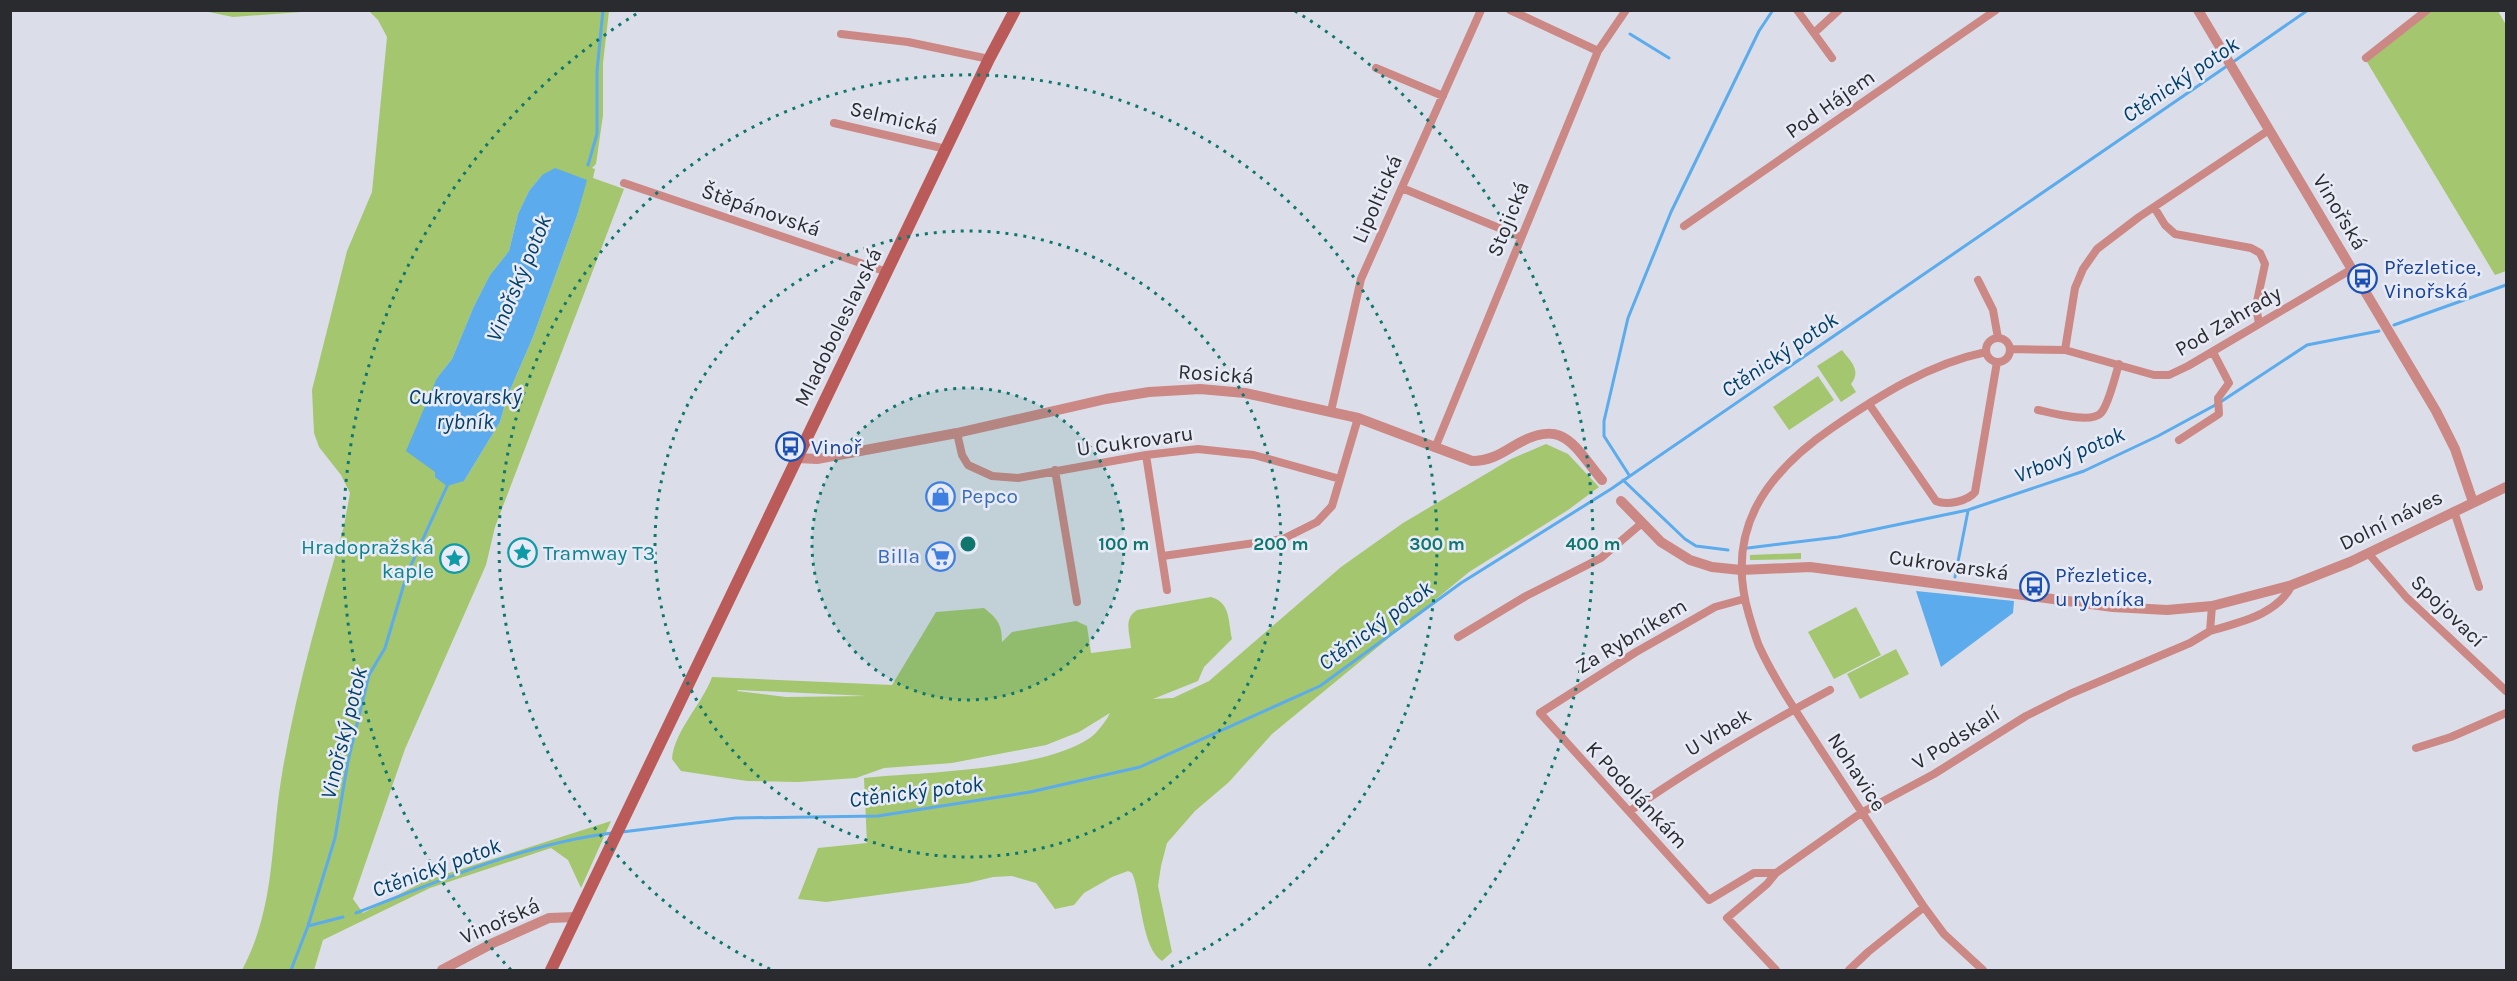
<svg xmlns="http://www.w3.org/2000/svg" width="2517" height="981" font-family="Karla,sans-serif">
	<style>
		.green { fill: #a4c66e; fill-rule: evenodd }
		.water { fill: #5cabec }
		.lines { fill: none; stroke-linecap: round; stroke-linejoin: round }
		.stream { stroke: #5cabec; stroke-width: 3 }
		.minor { stroke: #cb8885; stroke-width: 8 }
		.tertiary { stroke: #cb8885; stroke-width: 10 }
		.secondary { stroke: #bb5b59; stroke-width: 12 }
		.ring { fill: none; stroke: #0f766e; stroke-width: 3; stroke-dasharray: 3 6 }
		.labels { text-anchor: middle; stroke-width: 5; stroke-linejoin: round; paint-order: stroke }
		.street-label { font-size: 21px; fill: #2a2b2f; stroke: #e8ebf5 }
		.transit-label { font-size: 21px; fill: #164399; stroke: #e8ebf5; text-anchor: start }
		.shop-label { font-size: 21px; fill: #366cbe; stroke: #e8ebf5; text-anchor: start }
		.culture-label { font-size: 21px; fill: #0d838f; stroke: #e8ebf5; text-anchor: end }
		.water-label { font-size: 22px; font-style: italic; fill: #004069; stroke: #e8ebf5 }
		.centre { fill: #0f766e; stroke: #e8ebf5; stroke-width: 3 }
		.ring-label { font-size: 18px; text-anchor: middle; font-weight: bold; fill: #0f766e; stroke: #e8ebf5; stroke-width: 5; stroke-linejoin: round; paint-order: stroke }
	</style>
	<rect width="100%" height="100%" fill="#dbdee8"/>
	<path class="green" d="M204 11H315L233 17Z
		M369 11H609L603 63V115L596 164 592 168 595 169 593 178 624 189 495 527 486 565 405 749 353 899 363 913 427 880 611 821 581 888 568 860 551 848 430 888 323 940 314 970H242C276 906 270 844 282 774 296 690 320 608 344 526L350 493 341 475 319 447 314 433 312 390 347 251 372 192 387 37 378 20ZM542 175 575 176 586 180 577 216 533 337 507 397 500 422 464 481 435 477 437 378 452 359 474 306 490 275 509 251 518 214 529 191Z
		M2429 11H2498L2506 25V271L2495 275 2367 62Z
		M1842 350C1850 361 1862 370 1851 384L1856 392 1841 402 1817 366Z
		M1818 376 1834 400 1789 430 1773 407Z
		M1546 444 1568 454 1599 487 1568 510 1469 572 1272 734 1229 782 1195 811 1167 843 1161 866 1158 886 1172 952 1162 961C1141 947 1142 896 1132 873L1128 871 1112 877 1084 893 1074 905 1055 909 1036 883 1012 876 993 877 968 883 826 902 798 899 818 848 867 843 864 778C925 772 1040 771 1090 738 1098 732 1106 721 1110 713L1079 732 1046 745 952 763 884 768 856 778 798 782 747 781 681 771 672 759C674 731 703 703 712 677L892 685 936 612 984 608C998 619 1002 625 1002 642L1012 632 1076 621 1087 626 1091 653 1131 648C1130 633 1123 619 1137 610L1211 597C1231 603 1228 621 1232 639L1204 667 1198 681 1153 699 1173 698 1209 681 1341 567 1403 523 1511 459ZM737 691 738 690 867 696 786 697Z
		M1801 553V559L1750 560V555Z
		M1856 607 1881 655 1834 679 1808 632Z
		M1896 649 1909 674 1860 699 1847 674Z"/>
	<path class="water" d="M555 168 587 180 577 216 533 337 507 397 500 422 464 481 447 486 435 477V472L406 451 437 378 452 359 474 306 490 275 509 251 518 214 529 191 542 175Z
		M1916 591 2014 601 2013 613 1941 667Z"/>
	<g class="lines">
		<path class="stream" d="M1630 34 1669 58
			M2233 62 2308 10
			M588 165 597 134V71L603 10
			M2394 325 2506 285
			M1629 475 1604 436V421L1628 318 1671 212 1759 31 1773 10
			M1623 480 1685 539 1696 546 1728 550
			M1748 548 1838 537 1968 510 2084 471 2158 436 2219 403 2307 345 2379 331
			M1955 577 1968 511
			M622 832 736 818 878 816 1030 792 1140 767 1320 686 1461 583 1611 489 2227 66
			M356 913C439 881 524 844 612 833
			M308 926 343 917
			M291 970 308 926 335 838 348 761 369 675 385 648 407 574 448 484"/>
		<path class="minor" d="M1510 10 1598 51
			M1797 10 1832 58
			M1814 33 1839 10
			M841 34 908 42 989 59
			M2366 58 2427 10
			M1376 68 1443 96
			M834 123 946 149
			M624 183 887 272
			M1402 188 1521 237
			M2154 207 2165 225 2175 234 2251 248 2260 253 2265 264 2256 306 2259 324
			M1684 226 1996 10
			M1978 280 1993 310 1998 338
			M1986 350a12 12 0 1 1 24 0a12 12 0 1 1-24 0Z
			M2010 349 2065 350 2154 375H2169L2188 366 2352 269
			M2065 350 2075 288 2083 269 2097 249 2139 217 2269 130
			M1869 404 1936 501C1947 506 1968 501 1975 492L1997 362
			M2038 410C2052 413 2091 424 2101 413 2109 404 2115 376 2119 364
			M1331 411 1361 279 1481 10
			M957 433 962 455 968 465 992 476 1018 478 1146 455 1198 449 1254 455 1340 479
			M2179 440 2219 414 2218 398 2229 383 2213 352
			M1435 448 1598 51 1626 10
			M1146 455 1167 590
			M1055 470 1077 602
			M2454 511 2479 587
			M2368 553 2407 598 2506 691
			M1163 556 1283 539 1317 522 1332 506 1358 418
			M1744 599 1715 607 1636 652 1540 713 1709 900 1754 873H1776L1861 813 1934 774 2026 716 2070 694 2190 643 2210 631 2212 606
			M2210 631C2240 622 2277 615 2292 585
			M1458 637 1526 596 1601 558 1642 523
			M2416 748 2451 737 2506 713
			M1630 811C1694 766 1761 727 1830 690
			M1776 873 1767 884 1727 918 1776 970
			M1849 970 1868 952 1924 907
			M1983 970 1944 934 1924 907C1889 854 1854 801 1819 747 1798 714 1775 681 1759 646 1755 636 1752 625 1749 615 1724 531 1765 474 1832 428 1880 395 1929 364 1986 352"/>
		<path class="tertiary" d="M2198 10 2436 411 2455 449 2473 502
			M797 458 817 459 957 433 1106 399 1149 392 1200 389 1245 393 1358 418 1472 461C1488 461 1499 455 1512 447 1562 416 1572 443 1602 480
			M1621 501 1661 542 1690 560 1712 567 1741 570 1810 567 2113 607 2167 610 2212 606 2292 585 2350 562 2506 487
			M442 970 493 943 549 918 577 917"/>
		<path class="secondary" d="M551 970 989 59 1015 10"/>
	</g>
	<circle cx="968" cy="544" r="156" fill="#0f766e" fill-opacity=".12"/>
	<g class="ring">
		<circle cx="968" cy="544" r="156"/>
		<circle cx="968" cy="544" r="313"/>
		<path d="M770 969A469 469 0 1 1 1166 969"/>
		<path d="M511 970A625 625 0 0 1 641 11M1295 11A625 625 0 0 1 1425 970"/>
	</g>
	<defs>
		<symbol id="bus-ring" viewBox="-11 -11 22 22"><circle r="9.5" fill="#e8ebf5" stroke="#1a4fb4" stroke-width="1.5"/><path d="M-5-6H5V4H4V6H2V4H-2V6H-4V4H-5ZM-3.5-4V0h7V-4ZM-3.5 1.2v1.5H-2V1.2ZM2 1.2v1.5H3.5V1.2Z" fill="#1a4fb4"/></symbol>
		<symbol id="shop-ring" viewBox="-11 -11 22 22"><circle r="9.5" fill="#e8ebf5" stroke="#3f7fe0" stroke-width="1.5"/><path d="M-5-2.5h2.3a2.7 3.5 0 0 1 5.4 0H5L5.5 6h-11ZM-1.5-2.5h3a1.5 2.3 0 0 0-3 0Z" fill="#3f7fe0"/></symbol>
		<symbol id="sight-ring" viewBox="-11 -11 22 22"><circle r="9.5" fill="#e8ebf5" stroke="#0f9aa8" stroke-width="1.5"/><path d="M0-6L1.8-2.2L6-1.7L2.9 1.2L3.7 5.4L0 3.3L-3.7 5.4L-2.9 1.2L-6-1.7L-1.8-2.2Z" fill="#0f9aa8"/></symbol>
		<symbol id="supermarket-ring" viewBox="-11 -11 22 22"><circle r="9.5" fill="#e8ebf5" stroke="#3f7fe0" stroke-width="1.5"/><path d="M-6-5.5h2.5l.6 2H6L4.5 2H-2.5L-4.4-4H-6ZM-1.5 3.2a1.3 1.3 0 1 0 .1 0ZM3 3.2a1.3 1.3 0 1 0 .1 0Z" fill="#3f7fe0"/></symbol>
	</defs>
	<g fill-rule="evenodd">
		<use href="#bus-ring" x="2346" y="262" width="33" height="33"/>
		<use href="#bus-ring" x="774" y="430" width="33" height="33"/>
		<use href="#shop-ring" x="924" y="480" width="33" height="33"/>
		<use href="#sight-ring" x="506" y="536" width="33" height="33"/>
		<use href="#supermarket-ring" x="924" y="540" width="33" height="33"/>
		<use href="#sight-ring" x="438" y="542" width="33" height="33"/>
		<use href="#bus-ring" x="2018" y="570" width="33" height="33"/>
	</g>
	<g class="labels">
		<g class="street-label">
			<text transform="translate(1830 104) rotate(-35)" y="7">Pod Hájem</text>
			<text transform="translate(894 118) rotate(13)" y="7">Selmická</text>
			<text transform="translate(1377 199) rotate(-66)" y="7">Lipoltická</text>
			<text transform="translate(761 210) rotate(19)" y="7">Štěpánovská</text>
			<text transform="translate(2340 212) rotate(59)" y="7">Vinořská</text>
			<text transform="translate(1508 219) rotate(-68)" y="7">Stojická</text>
			<text transform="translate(2228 321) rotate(-30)" y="7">Pod Zahrady</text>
			<text transform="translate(838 327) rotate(-64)" y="7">Mladoboleslavská</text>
			<text transform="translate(1216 374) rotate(4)" y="7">Rosická</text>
			<text transform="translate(1135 441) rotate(-8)" y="7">U Cukrovaru</text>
			<text transform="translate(2391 520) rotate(-26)" y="7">Dolní náves</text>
			<text transform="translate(1949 565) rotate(8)" y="7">Cukrovarská</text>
			<text transform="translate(2448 611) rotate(44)" y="7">Spojovací</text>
			<text transform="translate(1631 636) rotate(-31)" y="7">Za Rybníkem</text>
			<text transform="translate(1718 732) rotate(-31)" y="7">U Vrbek</text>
			<text transform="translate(1956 738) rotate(-32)" y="7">V Podskalí</text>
			<text transform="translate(1857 772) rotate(57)" y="7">Nohavice</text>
			<text transform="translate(1637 795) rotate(47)" y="7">K Podolánkám</text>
			<text transform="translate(500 921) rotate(-24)" y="7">Vinořská</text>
		</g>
		<g class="transit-label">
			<text x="2384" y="274">Přezletice,<tspan x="2384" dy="24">Vinořská</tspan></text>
			<text x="811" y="454">Vinoř</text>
			<text x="2055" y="582">Přezletice,<tspan x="2055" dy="24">u rybníka</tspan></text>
		</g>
		<g class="shop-label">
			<text x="961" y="503">Pepco</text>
			<text x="920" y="563" text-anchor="end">Billa</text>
		</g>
		<g class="culture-label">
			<text x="434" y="554">Hradopražská<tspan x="434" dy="24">kaple</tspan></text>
			<text x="543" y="560" text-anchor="start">Tramway T3</text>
		</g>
		<g class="water-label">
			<text transform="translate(2180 79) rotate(-34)" y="8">Ctěnický potok</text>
			<text transform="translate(518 278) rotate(-67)" y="8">Vinořský potok</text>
			<text transform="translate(1779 354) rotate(-34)" y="8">Ctěnický potok</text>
			<text x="465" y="404">Cukrovarský<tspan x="465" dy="25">rybník</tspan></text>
			<text transform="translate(2069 454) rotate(-22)" y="8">Vrbový potok</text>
			<text transform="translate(1375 625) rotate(-36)" y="8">Ctěnický potok</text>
			<text transform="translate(343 733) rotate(-76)" y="8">Vinořský potok</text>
			<text transform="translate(916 791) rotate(-7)" y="8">Ctěnický potok</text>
			<text transform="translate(436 867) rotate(-20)" y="8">Ctěnický potok</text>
		</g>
	</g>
	<circle cx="968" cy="544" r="9" class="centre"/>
	<g class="ring-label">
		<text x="1124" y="550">100 m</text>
		<text x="1281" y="550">200 m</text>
		<text x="1437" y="550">300 m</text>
		<text x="1593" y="550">400 m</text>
	</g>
	<rect width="2517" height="981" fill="none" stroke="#2a2b2f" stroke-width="24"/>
</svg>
